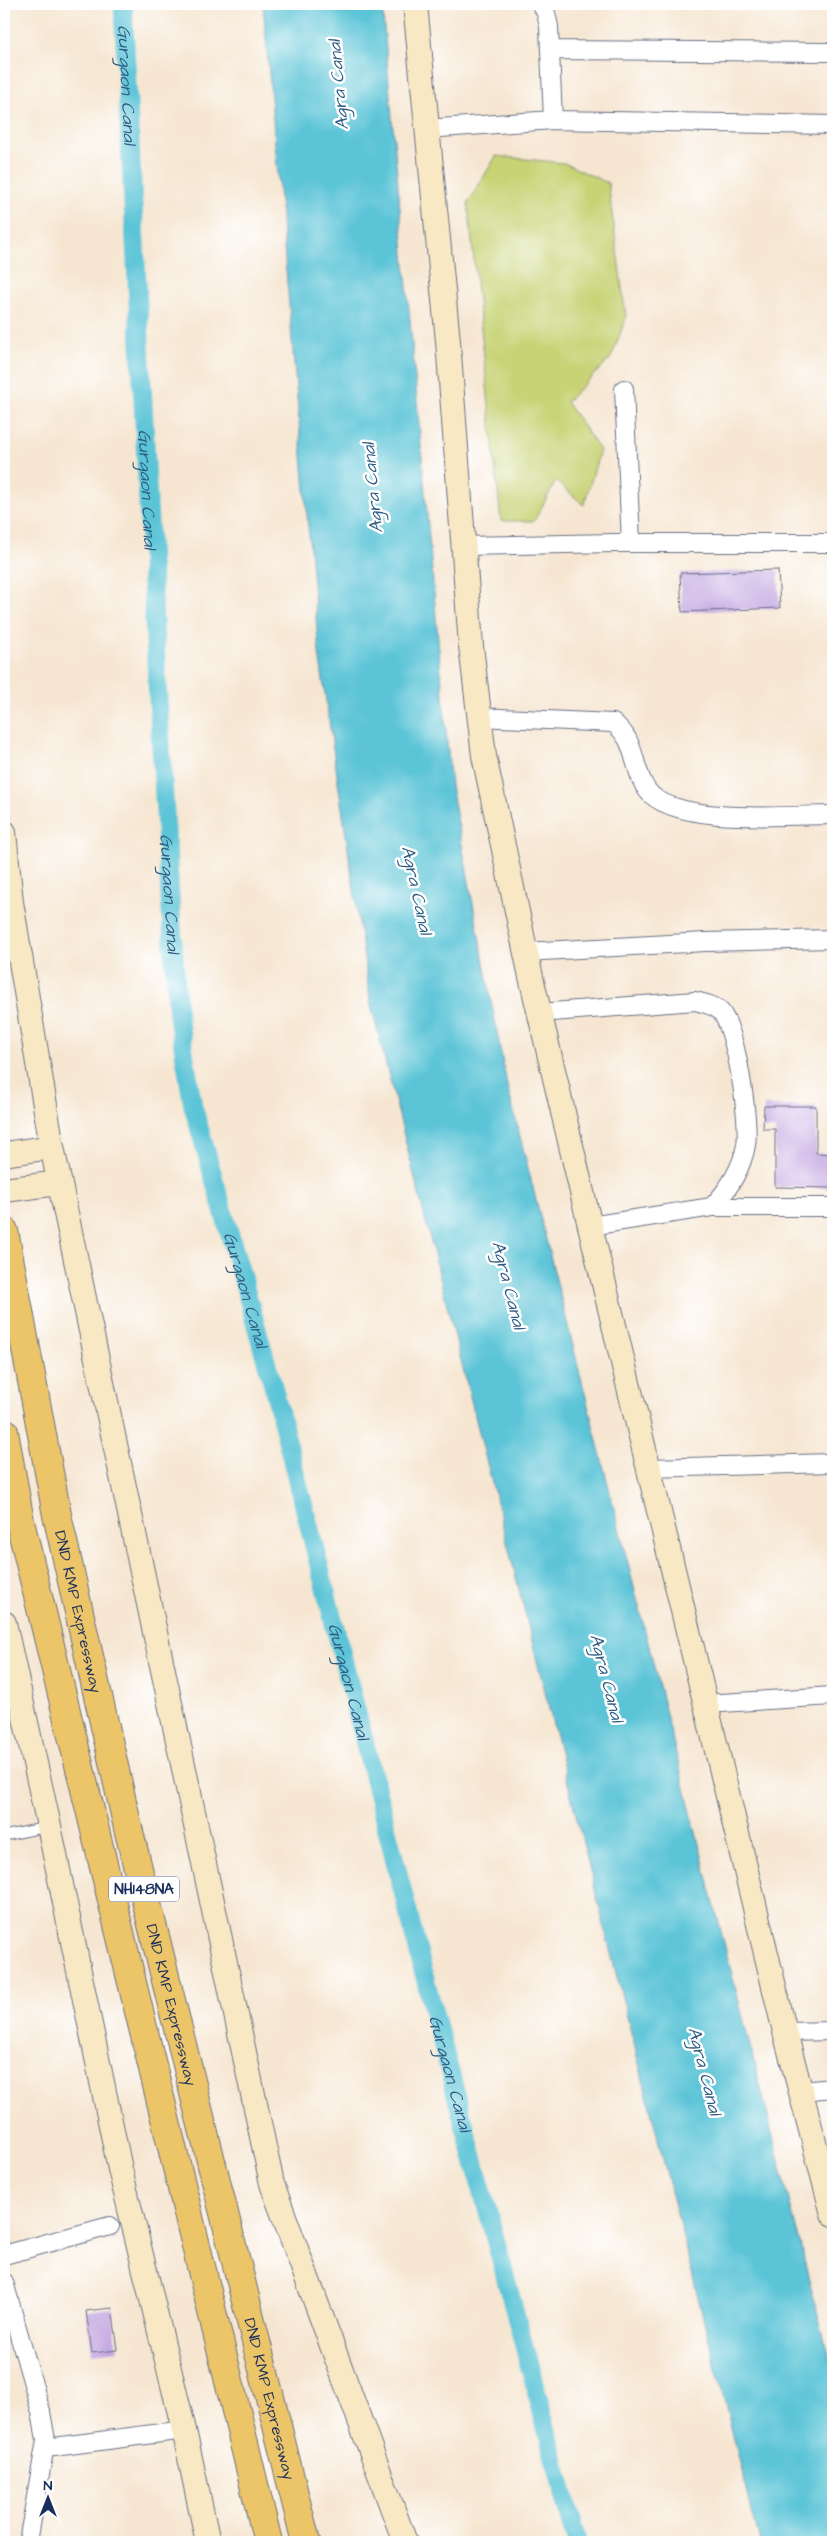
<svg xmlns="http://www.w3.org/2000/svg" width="837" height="2546" font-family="'Architects Daughter',sans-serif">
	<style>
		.green { fill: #c7d375; stroke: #71816a }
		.water { fill: #5bc4d7; stroke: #3b7a9a }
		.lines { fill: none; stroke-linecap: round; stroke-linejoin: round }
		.canal { stroke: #5bc4d7; stroke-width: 19 }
		.building { fill: #c1a3e0 }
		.lane-casing { stroke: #686f86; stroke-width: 11 }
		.street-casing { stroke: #686f86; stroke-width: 20 }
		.secondary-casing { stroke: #686f86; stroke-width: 26 }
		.highway-casing { stroke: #686f86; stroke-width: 30 }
		.lane { stroke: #fff; stroke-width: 9 }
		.street { stroke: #fff; stroke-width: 18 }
		.secondary { stroke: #f8e8c3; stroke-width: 24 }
		.highway { stroke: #edc569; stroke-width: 28 }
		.labels { text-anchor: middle; stroke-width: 5; stroke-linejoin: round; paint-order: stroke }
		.shield { fill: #fff; stroke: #5f6d8e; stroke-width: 1 }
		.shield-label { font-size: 15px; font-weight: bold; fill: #1b2f5e }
		.street-label { font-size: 16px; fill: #1b2f5e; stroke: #fff }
		.water-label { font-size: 18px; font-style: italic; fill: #2e5c82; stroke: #fff }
	</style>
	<rect width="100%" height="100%" fill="#fff"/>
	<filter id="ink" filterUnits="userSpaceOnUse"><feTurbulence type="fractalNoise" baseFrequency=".02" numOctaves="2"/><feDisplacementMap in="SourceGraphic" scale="10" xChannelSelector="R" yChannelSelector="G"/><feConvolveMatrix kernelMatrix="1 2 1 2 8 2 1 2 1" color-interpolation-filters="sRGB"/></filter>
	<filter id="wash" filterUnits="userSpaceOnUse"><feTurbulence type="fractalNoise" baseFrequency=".0096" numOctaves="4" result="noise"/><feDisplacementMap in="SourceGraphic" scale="20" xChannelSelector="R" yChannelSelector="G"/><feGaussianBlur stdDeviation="1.12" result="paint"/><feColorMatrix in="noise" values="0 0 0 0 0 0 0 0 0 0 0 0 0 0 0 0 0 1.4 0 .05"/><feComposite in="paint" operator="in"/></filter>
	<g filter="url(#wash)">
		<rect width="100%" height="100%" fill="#f6e6d1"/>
		<path class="green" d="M496 156 564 163 608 183 626 318 611 358 566 402 600 450 584 505 556 481 534 521H501L468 203Z"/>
		<path class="water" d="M263 4H382L451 786 507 1085 833 2374V2542H760L371 1005 319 653Z"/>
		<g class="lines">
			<path class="canal" id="s1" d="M123 4 157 681 172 929 178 1016 193 1106 271 1378 433 2009 577 2542"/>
		</g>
		<g id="blocks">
			<path class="building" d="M778 570 780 608 682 612 680 573Z
				M764 1106H816V1153L833 1154V1188L775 1187V1129H763Z
				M112 2308 118 2350 92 2353 86 2311Z"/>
		</g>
	</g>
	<g filter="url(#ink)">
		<use href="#blocks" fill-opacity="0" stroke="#686f86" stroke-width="1"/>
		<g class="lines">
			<defs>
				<path id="lane" d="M4 1836 47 1827"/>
				<path id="street" d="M541 4 546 13 549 27 553 120
					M550 50 828 52
					M426 129 553 120 833 125
					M624 389 631 543
					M463 546 615 543H833
					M479 717 613 723C637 739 632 769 647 790 673 826 791 815 833 815
					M525 952 705 942 833 939
					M539 1013 695 1001C703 1003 714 1005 720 1011 736 1027 750 1121 746 1145 742 1168 728 1190 712 1207L590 1226
					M712 1207H833
					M649 1468 833 1463
					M705 1704 833 1696
					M785 2032 833 2031
					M801 2091 833 2088
					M4 2255 110 2226
					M4 2282 41 2412 46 2440 28 2542
					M46 2448 184 2430"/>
				<path id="secondary" d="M415 4 448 341 471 646 484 756 531 977 590 1226 785 2032 833 2214
					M4 832 11 902 52 1147 272 2184 405 2542
					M4 1154 52 1147
					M4 1190 59 1183
					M4 1623 49 1826 120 2169 184 2430 208 2542"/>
				<g id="highway">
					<path id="s2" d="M4 1231 57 1515 128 1828 306 2542"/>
					<path d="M4 1432 20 1522 268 2542"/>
				</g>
			</defs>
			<use href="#lane" class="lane-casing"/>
			<use href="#street" class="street-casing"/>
			<use href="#secondary" class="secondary-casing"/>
			<use href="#highway" class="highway-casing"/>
			<use href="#lane" class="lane"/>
			<use href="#street" class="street"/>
			<use href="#secondary" class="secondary"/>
			<use href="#highway" class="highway"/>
		</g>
	</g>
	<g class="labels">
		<rect class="shield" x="109" y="1876.5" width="70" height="25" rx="4"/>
		<g class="shield-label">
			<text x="144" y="1894">NH148NA</text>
		</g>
		<g class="street-label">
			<text dy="6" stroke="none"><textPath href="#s2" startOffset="388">DND KMP Expressway</textPath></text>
			<text dy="6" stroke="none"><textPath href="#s2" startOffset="792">DND KMP Expressway</textPath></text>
			<text dy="6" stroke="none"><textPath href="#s2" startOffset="1198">DND KMP Expressway</textPath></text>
		</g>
		<g class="water-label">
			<text dy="6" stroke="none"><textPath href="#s1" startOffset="81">Gurgaon Canal</textPath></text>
			<text transform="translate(338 85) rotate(-95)" y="6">Agra Canal</text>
			<text transform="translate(372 488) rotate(-95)" y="6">Agra Canal</text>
			<text dy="6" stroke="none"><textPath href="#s1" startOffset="486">Gurgaon Canal</textPath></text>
			<text transform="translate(417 890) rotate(78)" y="6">Agra Canal</text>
			<text dy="6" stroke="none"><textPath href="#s1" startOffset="891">Gurgaon Canal</textPath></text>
			<text transform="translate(509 1285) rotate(76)" y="6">Agra Canal</text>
			<text dy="6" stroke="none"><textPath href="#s1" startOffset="1296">Gurgaon Canal</textPath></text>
			<text transform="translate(607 1678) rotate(76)" y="6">Agra Canal</text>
			<text dy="6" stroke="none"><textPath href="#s1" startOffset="1701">Gurgaon Canal</textPath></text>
			<text transform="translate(705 2071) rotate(76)" y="6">Agra Canal</text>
			<text dy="6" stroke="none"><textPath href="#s1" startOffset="2106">Gurgaon Canal</textPath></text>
		</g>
	</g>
	<rect width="837" height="2546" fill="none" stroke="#fff" stroke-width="20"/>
	<g transform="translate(48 2498)" stroke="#ffffff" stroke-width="4" paint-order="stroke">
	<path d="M0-4L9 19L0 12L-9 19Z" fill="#1b2f5e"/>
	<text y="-8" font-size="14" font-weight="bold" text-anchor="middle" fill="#1b2f5e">N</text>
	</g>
</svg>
